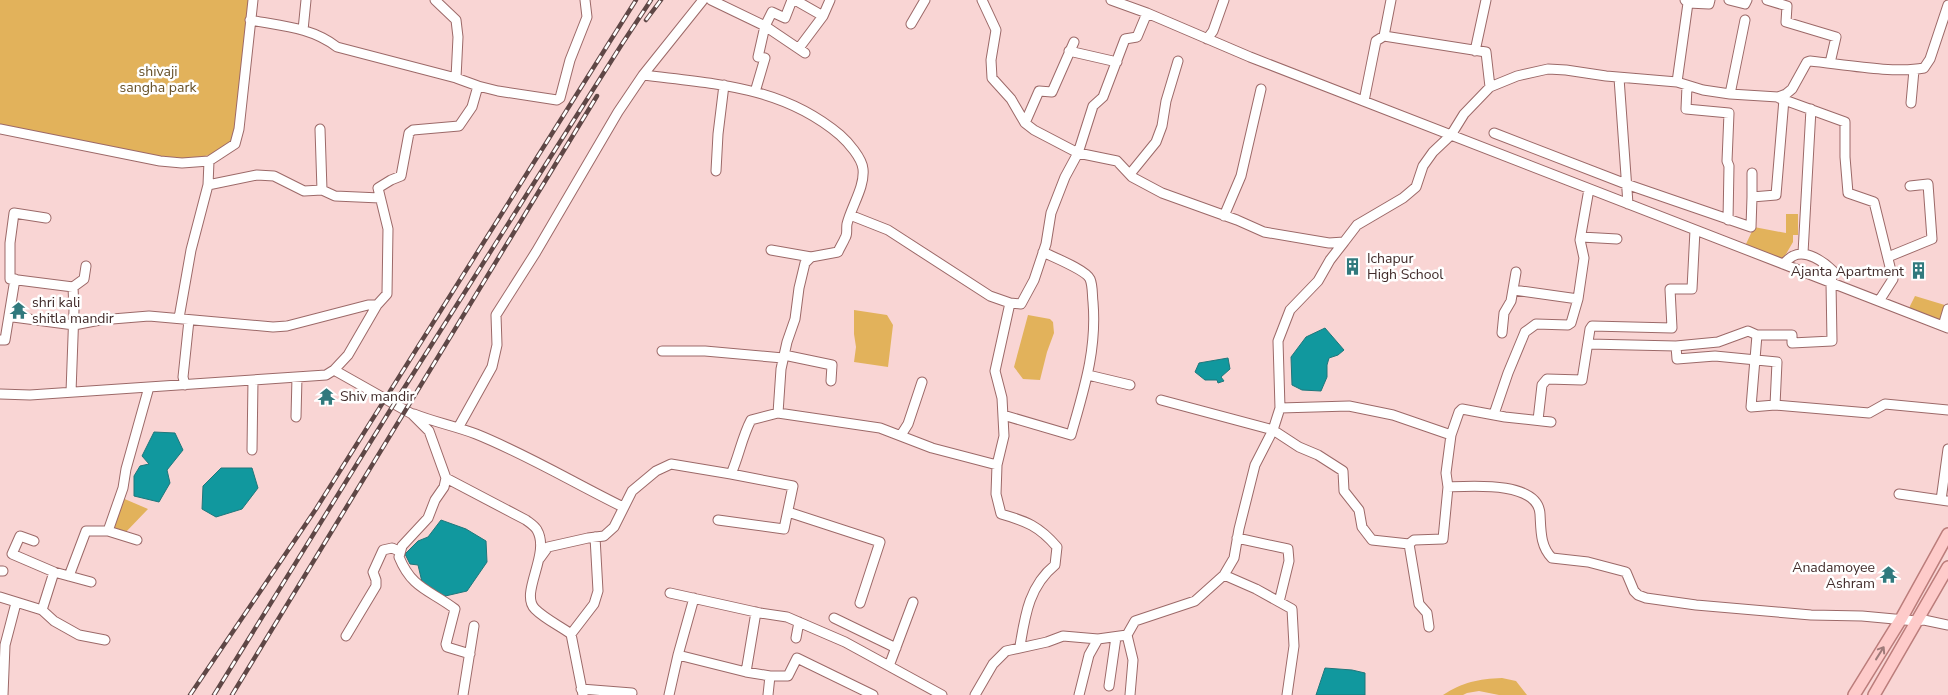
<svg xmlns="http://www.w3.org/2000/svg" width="1948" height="695" font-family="'Nunito Sans',sans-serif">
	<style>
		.green { fill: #e2b25b }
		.water { fill: #11989e; stroke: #1f777b }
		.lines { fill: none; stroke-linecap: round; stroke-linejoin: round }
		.minor-casing { stroke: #9c6968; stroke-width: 11 }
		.major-casing { stroke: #bb7d7b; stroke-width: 14 }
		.minor { stroke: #fff; stroke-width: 9 }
		.major { stroke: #fecbca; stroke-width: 11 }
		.rail-casing { stroke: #5f4746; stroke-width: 4.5 }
		.rail { stroke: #fff; stroke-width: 2.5; stroke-dasharray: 8; stroke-linecap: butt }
		.oneway { stroke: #a07b7a }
		.labels { text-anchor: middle; stroke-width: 5; stroke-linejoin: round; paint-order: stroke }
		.park-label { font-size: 14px; fill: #675129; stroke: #fff }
		.poi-label { font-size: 14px; fill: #412b2a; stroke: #fff; text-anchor: start }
	</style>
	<rect width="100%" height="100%" fill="#f9d5d4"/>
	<path class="green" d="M0 0H250L233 140 210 155 173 162 0 126Z
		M1786 214H1798V235H1793V242L1782 261 1746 244 1754 227 1786 233Z
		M1915 296 1948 306 1943 323 1908 310Z
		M854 310 887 315 893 325 888 367 854 362 856 347 854 334Z
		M1028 315 1050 319 1053 322 1054 333 1047 352 1040 380 1023 379 1014 367Z
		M120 497 148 509 124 534 109 530Z
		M1502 678 1516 681 1527 695H1499L1479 691 1467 693 1463 695H1443C1463 682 1478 679 1502 678Z"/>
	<path class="water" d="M1325 328 1344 350 1338 355 1329 358 1327 365V377L1321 391 1302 390 1292 385 1291 357 1306 337Z
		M1228 358 1230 369 1221 377 1224 381 1218 383 1217 380H1205L1195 372 1199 363Z
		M154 432 175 433 183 450 167 470 170 483 159 502 134 496V476L140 466 149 464 142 456Z
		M221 468H252L258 488 242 509 216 517 202 509 203 486Z
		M441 520 466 529 486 541 487 562 467 591 441 597 422 582 418 565 410 564 405 554 418 541 428 537Z
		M1325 668 1352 670 1365 673V695H1316Z"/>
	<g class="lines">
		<defs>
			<path id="minor" d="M435 0 456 20 458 37 456 78
				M711 0 765 26 805 53
				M795 0 823 16
				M982 0 996 30 991 60 992 78 1011 99 1025 123 1034 130 1078 153 1065 177 1051 213 1046 244 1034 280 1021 304 1010 303 995 371 1002 398 1004 436 997 465 996 494 1001 514C1026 521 1039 526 1057 547L1055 565C1029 586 1025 616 1020 646
				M1111 0 1147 13 1250 57 1948 328
				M1729 0 1745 4 1747 0
				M1767 0 1787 6 1786 22 1836 37 1830 63
				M1688 3 1709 4 1710 0
				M1147 13 1137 37 1125 39 1103 97 1093 106 1078 153 1117 161 1132 177 1162 193 1237 220 1264 232 1329 243 1344 242 1357 225 1403 198 1416 187 1423 166 1433 152 1451 135 1464 114 1490 87 1517 76 1548 69 1566 70 1606 76 1677 82 1703 90 1730 94 1778 97 1786 94 1792 89 1807 62 1810 61C1841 64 1895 74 1924 68L1930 59 1948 5
				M250 20C281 26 311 27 337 47L456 78 478 86 472 107 459 126 413 130 409 133 401 176 391 180 378 188 388 229 387 294 377 305 348 355 334 370
				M911 24 925 0
				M303 30 306 0
				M1384 36 1391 0
				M1207 39 1213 31 1224 0
				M799 48 823 16 830 0
				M1069 51 1117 62
				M1475 51 1486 0
				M1619 78 1628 204
				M1677 82 1688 3 1685 0
				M478 86 498 91 557 100 560 98 570 60 587 17 585 0
				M1687 86 1686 109 1729 113 1727 161 1729 166 1728 220
				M755 92 765 58 758 57 765 26 772 12 785 18 792 0
				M1730 94 1745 20
				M1779 98 1845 122V157L1848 193 1874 202 1893 279 1879 301
				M1364 101 1376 41 1384 36 1486 52 1490 87
				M1911 103 1914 70
				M1025 123 1039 91 1052 92 1074 42
				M0 129 160 161 182 163 209 161 235 144 239 129 253 0
				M320 129 322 190
				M1494 133 1626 184 1751 227 1752 197 1776 195 1784 99
				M716 171 718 134 724 85
				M1130 174 1156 142 1162 126 1166 101 1178 61
				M208 185 257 175 274 176 304 191 322 190 335 196 380 198
				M1752 197V173
				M850 215 888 230 990 296 1010 303
				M1224 216 1241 176 1261 89
				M46 218 14 213 10 243V279L73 287 74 310 71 392
				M1581 237 1617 239
				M771 250 811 257
				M1803 253 1811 109
				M1888 257 1932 239 1928 184 1910 186
				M73 287 84 279 86 266
				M1514 290 1578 299
				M13 317 74 325 100 320 149 316 273 327 287 326 368 305H377
				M179 318 191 250 208 185 209 161
				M1943 326 1948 309
				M1502 333 1504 313 1511 301 1516 272
				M1757 335 1751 407 1775 405 1869 413 1885 404 1948 410
				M0 340H5L15 279
				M1588 344 1676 346 1677 359 1715 356 1777 362 1775 405
				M1676 346 1718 342 1748 331 1757 335H1792V343L1832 341 1831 283 1833 271C1824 262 1806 249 1793 256 1789 258 1786 262 1783 264
				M662 351H705L783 358
				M784 355 832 365 831 381
				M1088 375 1130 385
				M185 385 183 377 189 320
				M0 394 30 395 326 375 334 370 412 414 429 431 446 478 444 487 435 500 428 518 402 546 399 557C412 589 430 590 455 609L446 644 447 647 470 654
				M1161 400 1273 430 1299 447 1318 455 1343 471 1344 491 1359 510 1362 527 1372 540 1409 544 1414 540 1443 539 1448 487
				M1280 408 1349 406 1393 415 1451 435 1446 473 1448 487C1472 486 1538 481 1540 514 1541 530 1540 546 1552 558L1588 562 1626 572 1634 591 1638 595 1646 598 1696 605 1811 615 1862 616 1916 621 1924 620 1948 625
				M778 413 880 428 932 448 997 465
				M414 414C434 422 455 426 476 434 526 454 574 483 623 507
				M1494 414 1508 373 1525 332 1536 324 1568 325 1571 323 1578 299 1584 258 1580 240 1589 189
				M1003 415 1071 435C1084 389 1097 350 1093 302 1092 295 1093 286 1090 279 1086 270 1053 257 1043 252
				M296 417 297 377
				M1538 420 1542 385 1547 379 1582 380 1590 329 1592 326 1672 328 1670 289H1692L1695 230
				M458 428 492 367 497 345 496 315 536 252 618 112 643 75 703 0
				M901 435 908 424 922 382
				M1451 435 1459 412 1462 409 1505 417 1551 422
				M252 450 253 380
				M446 478 526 520C530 523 535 526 537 530 551 554 519 593 535 609 545 619 560 626 571 634L583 695
				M1899 494 1948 501
				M1941 500 1948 449
				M788 512 880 542 860 603
				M718 520 784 529 793 486 731 474
				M108 531 123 488 126 469 149 387
				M1237 538 1288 549 1289 561 1279 602
				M34 541 20 536 12 554 54 572 42 610
				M1409 544 1419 604 1427 613 1429 627
				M540 558 548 547 588 538 604 536 614 527 632 491 656 471 671 464 731 474C739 456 742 437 751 420L778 413 781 369 787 342 795 319 799 288 805 263 811 257 838 252C840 247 843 243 845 238 848 234 846 229 847 224 851 207 865 187 863 169 862 158 848 142 840 135 782 86 715 84 643 75
				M0 571H3
				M54 572 91 582
				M1224 575 1256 589 1292 609 1294 646 1287 695
				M69 576 86 531H108L137 540
				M670 593 760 613 787 617 845 642 942 695
				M0 597 42 610 54 621 79 635 105 640
				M834 618 896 648
				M571 634 594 604 598 591 595 537
				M1127 635 1133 660 1130 695
				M346 636 376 586V580L373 572 383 550 392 548 399 551
				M796 638 799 622
				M678 655 746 672 770 676H788L797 658 873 695
				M889 666 913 602
				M746 672 756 612
				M1109 686 1116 637
				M581 689 632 693
				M3 695 5 645 16 603
				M463 695 474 626
				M669 695 678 655 694 598
				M768 695 770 676
				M975 695 993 664 1006 651 1047 642 1063 636 1098 639
				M1079 695 1089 655 1098 639 1127 635 1135 621 1195 601 1224 575 1234 558 1239 529 1255 465 1273 430 1280 408 1278 341 1290 310 1318 281 1330 260 1344 242"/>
			<path id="major" d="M1854 695 1901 619 1948 534
				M1874 695 1948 567"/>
		</defs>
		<use href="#minor" class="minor-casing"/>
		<use href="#major" class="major-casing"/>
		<use href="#minor" class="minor"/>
		<use href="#major" class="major"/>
		<defs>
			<path id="rail" d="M646 20 661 0
				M190 695 316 509 636 0
				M214 695 394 404 622 44 651 0
				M232 695 597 96"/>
		</defs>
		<use href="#rail" class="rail-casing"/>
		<use href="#rail" class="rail"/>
	</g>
	<defs><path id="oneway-shaft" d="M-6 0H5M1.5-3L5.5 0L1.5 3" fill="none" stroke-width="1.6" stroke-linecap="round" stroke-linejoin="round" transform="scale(1.25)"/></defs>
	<use class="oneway" href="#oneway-shaft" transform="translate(1880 653) rotate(-58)"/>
	<defs>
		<symbol id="building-bare" viewBox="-9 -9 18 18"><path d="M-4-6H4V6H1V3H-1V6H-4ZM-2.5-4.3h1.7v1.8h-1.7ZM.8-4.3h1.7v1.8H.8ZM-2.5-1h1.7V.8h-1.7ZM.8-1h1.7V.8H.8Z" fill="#30797d" stroke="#fff" stroke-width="2.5" paint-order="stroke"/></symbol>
		<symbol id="temple-bare" viewBox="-9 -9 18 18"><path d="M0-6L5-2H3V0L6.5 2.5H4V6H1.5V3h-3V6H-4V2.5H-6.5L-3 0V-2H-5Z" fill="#30797d" stroke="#fff" stroke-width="2.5" paint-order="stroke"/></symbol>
	</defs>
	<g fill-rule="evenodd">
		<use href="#building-bare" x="1340" y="254" width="25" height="25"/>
		<use href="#building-bare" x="1906" y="258" width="25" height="25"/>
		<use href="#temple-bare" x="6" y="298" width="25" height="25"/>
		<use href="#temple-bare" x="314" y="384" width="25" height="25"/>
		<use href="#temple-bare" x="1876" y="562" width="25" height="25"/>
	</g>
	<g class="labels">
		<g class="park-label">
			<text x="158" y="76">shivaji<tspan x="158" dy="16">sangha park</tspan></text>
		</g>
		<g class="poi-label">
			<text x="1367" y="263">Ichapur<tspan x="1367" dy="16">High School</tspan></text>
			<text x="1904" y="276" text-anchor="end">Ajanta Apartment</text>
			<text x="32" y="307">shri kali<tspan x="32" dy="16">shitla mandir</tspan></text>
			<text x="340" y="401">Shiv mandir</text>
			<text x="1875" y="572" text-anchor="end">Anadamoyee<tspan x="1875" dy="16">Ashram</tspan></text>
		</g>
	</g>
</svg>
